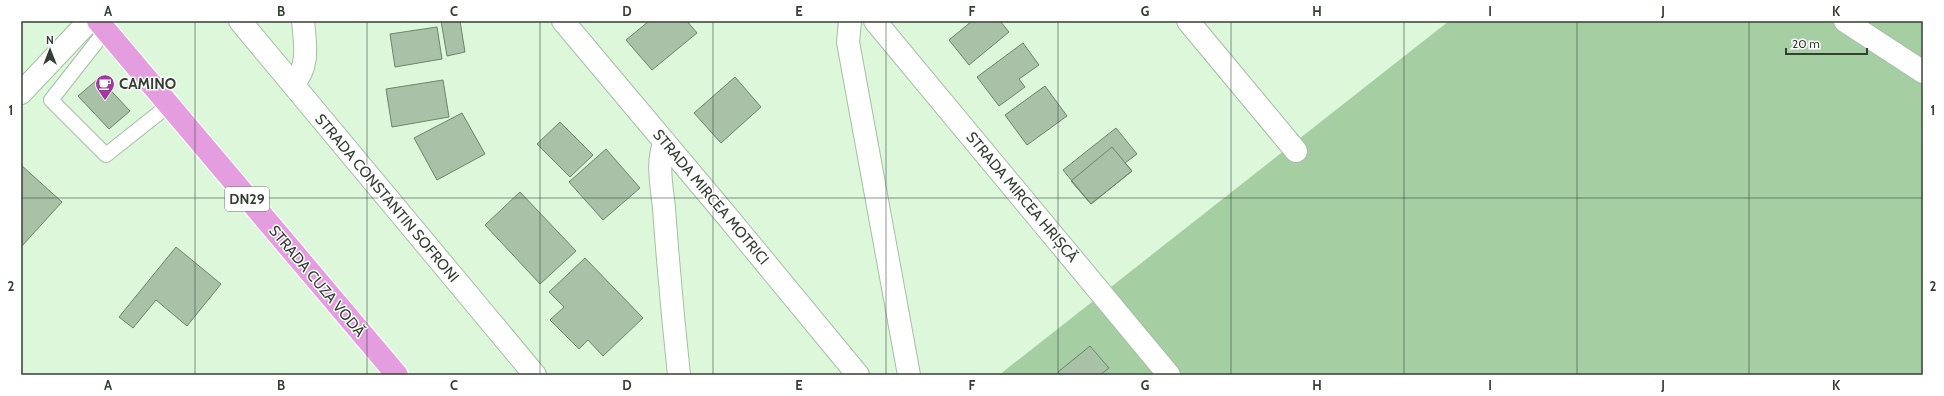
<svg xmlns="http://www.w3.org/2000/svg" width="1944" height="396" font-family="Cabin,sans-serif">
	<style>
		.green { fill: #a5cea2 }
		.building { fill: #a9c2a7; stroke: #6c846a }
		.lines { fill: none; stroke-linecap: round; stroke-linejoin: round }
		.lane-casing { stroke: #a6bfa4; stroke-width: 16 }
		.street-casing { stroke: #a6bfa4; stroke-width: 24 }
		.highway-casing { stroke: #fff; stroke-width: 24 }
		.lane { stroke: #fff; stroke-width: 14 }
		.street { stroke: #fff; stroke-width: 22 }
		.highway { stroke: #e49ddf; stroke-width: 22 }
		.grid { fill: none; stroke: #343f34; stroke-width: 1; stroke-opacity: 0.55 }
		.labels { text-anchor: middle; stroke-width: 3; stroke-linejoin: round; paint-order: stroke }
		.shield { fill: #fff; stroke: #717971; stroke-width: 1 }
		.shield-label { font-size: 14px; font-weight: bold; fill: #343f34 }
		.poi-label { font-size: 15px; font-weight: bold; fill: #343f34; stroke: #fff; text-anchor: start }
		.street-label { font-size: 15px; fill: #343f34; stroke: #fff }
		.neatline { fill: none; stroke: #343f34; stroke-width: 1.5 }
		.grid-label { font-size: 13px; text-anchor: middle; font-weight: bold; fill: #343f34 }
	</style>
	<rect width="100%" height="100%" fill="#dcf7da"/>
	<path class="green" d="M1449 21H1923V375H999Z"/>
	<path class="building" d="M441 21H460L465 52 447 56Z
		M649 21H687L697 33 652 70 626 40Z
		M972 21H1000L1009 32 969 65 949 40Z
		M437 27 442 59 395 67 390 34Z
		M1023 43 1039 65 1019 79 1025 87 999 106 977 77Z
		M735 77 761 107 721 143 694 113Z
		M99 78 130 111 109 129 78 96Z
		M443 80 449 117 392 127 386 89Z
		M1045 86 1067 116 1027 145 1005 115Z
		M462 113 485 154 437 180 414 138Z
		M560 122 593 155 570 177 537 144Z
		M1116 128 1137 154 1125 163 1132 171 1091 204 1063 170Z
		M1112 147 1132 171 1091 204 1071 181Z
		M606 149 640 188 603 220 569 182Z
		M21 165 62 202 21 247Z
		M520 192 576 251 540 284 485 225Z
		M176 247 221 284 187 326 156 300 133 328 119 317Z
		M585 258 643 318 603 356 588 340 579 349 550 320 564 307 549 292Z
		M1090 346 1109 368 1100 375H1061L1058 372Z"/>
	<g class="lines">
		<defs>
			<path id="lane" d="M106 30 51 100 106 155 169 105"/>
			<path id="street" d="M240 21 535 375
				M563 21 726 215 858 375
				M850 21 848 42 909 375
				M875 21 1169 375
				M1188 21 1296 151
				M1845 21 1923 72
				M293 84C310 67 305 43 303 21
				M21 93 89 21
				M665 142C656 161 662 187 664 208 668 264 673 319 679 375"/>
			<path id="highway" d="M98 21 397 375"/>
		</defs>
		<use href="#lane" class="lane-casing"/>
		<use href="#street" class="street-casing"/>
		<use href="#highway" class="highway-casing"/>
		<use href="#lane" class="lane"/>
		<use href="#street" class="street"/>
		<use href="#highway" class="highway"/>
	</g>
	<path class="grid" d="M195 21V375M367 21V375M540 21V375M713 21V375M886 21V375M1058 21V375M1231 21V375M1404 21V375M1577 21V375M1749 21V375M21 198H1923"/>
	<defs>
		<symbol id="cafe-pin" viewBox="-11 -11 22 30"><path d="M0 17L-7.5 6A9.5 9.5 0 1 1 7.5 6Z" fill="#a13a9e" stroke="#fff"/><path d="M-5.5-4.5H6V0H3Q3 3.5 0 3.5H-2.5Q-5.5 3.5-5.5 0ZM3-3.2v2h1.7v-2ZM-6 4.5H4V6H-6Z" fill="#fff"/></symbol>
	</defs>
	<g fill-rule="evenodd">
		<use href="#cafe-pin" x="94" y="73" width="22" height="30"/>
	</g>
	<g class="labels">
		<rect class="shield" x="225" y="187" width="44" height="24" rx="3"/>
		<g class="shield-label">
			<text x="247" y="204">DN29</text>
		</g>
		<g class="poi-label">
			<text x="119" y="89">CAMINO</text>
		</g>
		<g class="street-label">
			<text transform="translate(711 197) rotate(50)" y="5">STRADA MIRCEA MOTRICI</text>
			<text transform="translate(1022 197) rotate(50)" y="5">STRADA MIRCEA HRIȘCĂ</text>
			<text transform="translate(387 198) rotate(50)" y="5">STRADA CONSTANTIN SOFRONI</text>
			<text transform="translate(317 281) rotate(50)" y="5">STRADA CUZA VODĂ</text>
		</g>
	</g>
	<rect width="1944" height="396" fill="none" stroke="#ffffff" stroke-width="44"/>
	<g transform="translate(50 50)" stroke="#ffffff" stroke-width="3" paint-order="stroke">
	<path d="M0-3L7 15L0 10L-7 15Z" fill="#343f34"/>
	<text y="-6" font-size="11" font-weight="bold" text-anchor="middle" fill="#343f34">N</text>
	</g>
	<path d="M1786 48v6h81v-6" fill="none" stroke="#343f34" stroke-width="2"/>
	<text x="1792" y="48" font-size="12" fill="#343f34" stroke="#ffffff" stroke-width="3" paint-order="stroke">20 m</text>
	<rect x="22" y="22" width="1900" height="352" class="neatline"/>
	<g class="grid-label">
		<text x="108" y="16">A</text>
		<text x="281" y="16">B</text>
		<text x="454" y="16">C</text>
		<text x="627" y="16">D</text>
		<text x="799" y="16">E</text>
		<text x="972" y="16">F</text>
		<text x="1145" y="16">G</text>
		<text x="1317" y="16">H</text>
		<text x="1490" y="16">I</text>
		<text x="1663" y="16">J</text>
		<text x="1836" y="16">K</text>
		<text x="11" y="115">1</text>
		<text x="1933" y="115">1</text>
		<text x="11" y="291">2</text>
		<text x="1933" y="291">2</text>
		<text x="108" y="390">A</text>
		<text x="281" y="390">B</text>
		<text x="454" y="390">C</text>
		<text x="627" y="390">D</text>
		<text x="799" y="390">E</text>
		<text x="972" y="390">F</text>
		<text x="1145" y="390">G</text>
		<text x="1317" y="390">H</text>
		<text x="1490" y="390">I</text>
		<text x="1663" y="390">J</text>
		<text x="1836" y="390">K</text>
	</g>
</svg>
